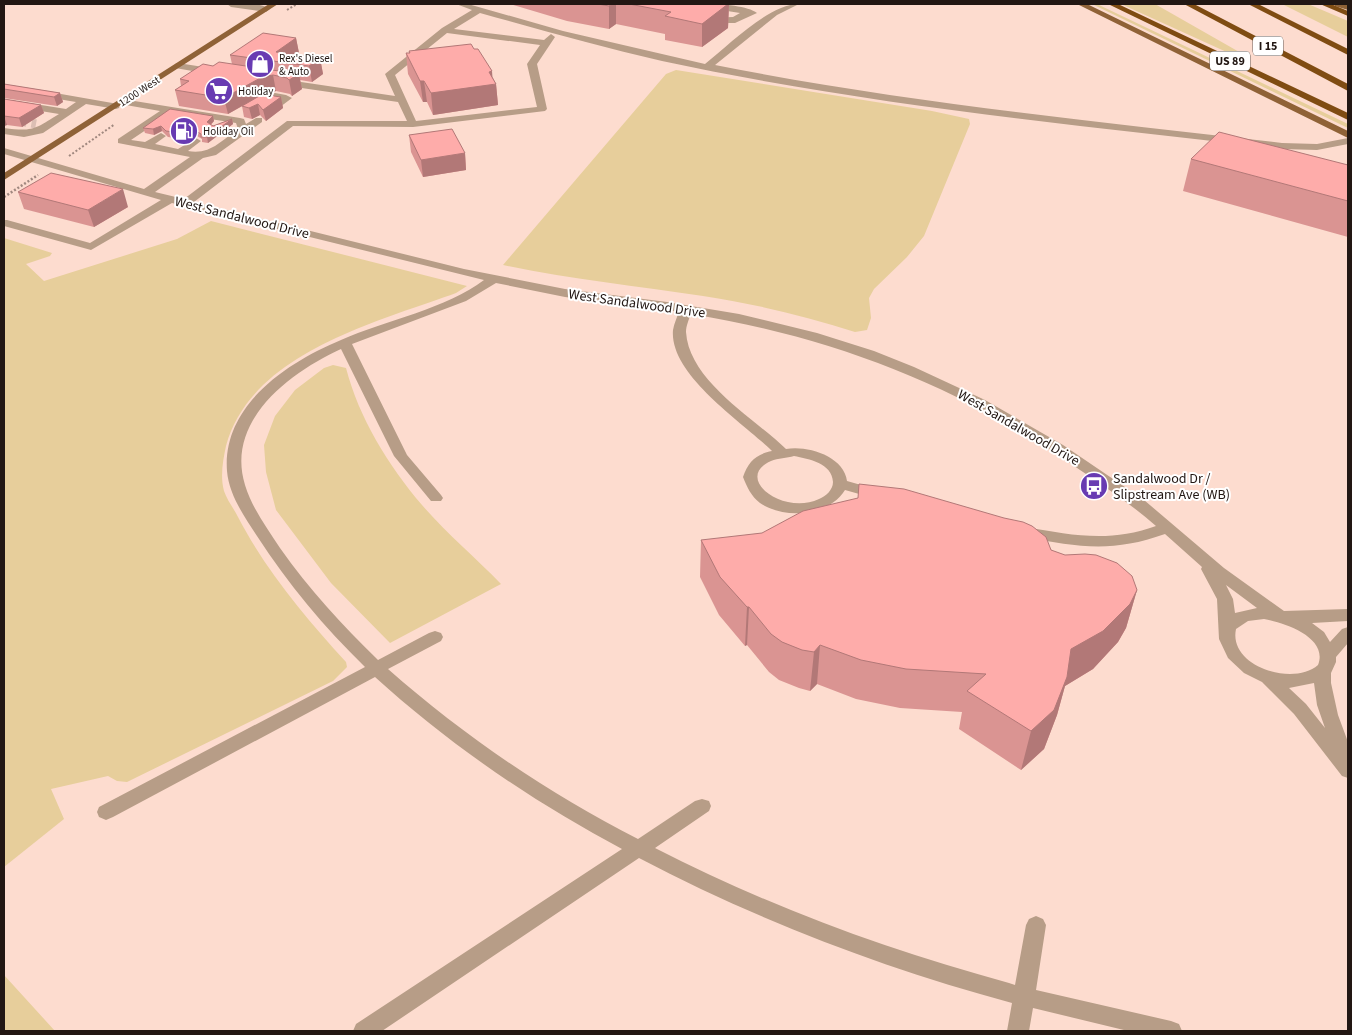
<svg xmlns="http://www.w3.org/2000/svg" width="1352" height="1035" font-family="'Source Sans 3',sans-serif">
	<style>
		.green { fill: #e7ce9b }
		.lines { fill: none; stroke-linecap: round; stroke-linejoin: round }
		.minor-tunnel { stroke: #dcbeb3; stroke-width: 9; stroke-dasharray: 9 5; stroke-linecap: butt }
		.path-far1 { stroke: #a0887f; stroke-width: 2; stroke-dasharray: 2 2; stroke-linecap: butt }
		.path { stroke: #a0887f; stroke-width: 2.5; stroke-dasharray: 2 2; stroke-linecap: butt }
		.minor { fill: #b79d87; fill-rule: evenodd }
		.major { fill: #8f6237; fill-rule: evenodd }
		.highway { fill: #7f4c12; fill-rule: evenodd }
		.wall { fill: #da9492 }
		.shaded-wall { fill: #b27877 }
		.building { fill: #feacaa; stroke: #b27877 }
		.labels { text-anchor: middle; stroke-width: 4; stroke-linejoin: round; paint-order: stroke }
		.far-poi-label { font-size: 11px; fill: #221713; stroke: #fff; text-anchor: start }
		.far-street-label { font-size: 11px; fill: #221713; stroke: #fff }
		.shield { fill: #fff; stroke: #645d5a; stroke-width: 1 }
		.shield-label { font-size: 12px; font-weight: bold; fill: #221713 }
		.street-label { font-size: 14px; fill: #221713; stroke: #fff }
		.poi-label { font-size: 14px; fill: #221713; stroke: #fff; text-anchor: start }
	</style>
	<rect width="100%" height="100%" fill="#fddccf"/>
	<path class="green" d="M1092 4H1097L1348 124V128Z
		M1121 4H1155L1241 53 1231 54Z
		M1282 4H1308L1348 21V37Z
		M676 70 932 111 969 119 970 124 924 236 907 257 874 289 869 298 871 318 867 330 855 332C806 316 755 304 703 296 636 286 569 279 503 265L666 74Z
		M211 221 467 286 456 293C377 322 251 353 226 446 223 460 220 476 224 491 227 500 234 509 238 517 266 571 306 618 346 662L347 667 333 681 127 782 117 781 108 776 51 789 64 819 4 867V238L52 253 50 256 26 264 44 281 177 239Z
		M333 365 346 368C359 418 388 465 422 505 446 533 475 557 501 584L390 643 331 583 276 510 266 472 264 445 275 416 295 390 324 368Z
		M4 975 55 1031H4Z"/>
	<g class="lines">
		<path class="minor-tunnel" d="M4 118 36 124"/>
		<path class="path-far1" d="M287 10 297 4
			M69 156 115 124"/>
		<path class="path" d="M4 197 38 175"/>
		<path class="minor" d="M227 4C239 3 260 2 270 9L266 12 231 7Z
			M456 4H468L563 31 705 64C729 45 769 4 799 4L777 15 715 65C902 102 1092 121 1282 143L1317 144 1348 138V144L1317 150 1282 149C1075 125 866 105 662 61 601 47 541 30 480 13L454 29 544 40 551 34 555 37 537 64 547 109 545 111 413 127 293 126 194 202 464 269 565 289 667 302 739 314 817 333 874 351 914 367 985 400 1063 445 1144 500 1224 568 1284 611 1348 609V621L1312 623 1324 632 1330 642 1342 629 1348 627V643L1336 657V662L1331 673V683L1338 715 1348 742V778L1342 776 1294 714 1262 682 1244 673 1228 658 1219 639 1217 599 1201 569 1202 567 1165 534C1112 553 1078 547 1025 537L1020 535 1017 532 1020 529 1025 527C1072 535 1109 543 1156 526 1132 505 1107 488 1080 470 959 386 836 338 691 314 689 319 686 326 686 332 689 381 754 418 786 449 807 445 844 456 847 481L882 491 884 494 882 497 877 499 845 490C829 516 785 520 760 503 751 496 747 487 743 477 748 462 756 454 772 451 744 423 669 375 673 330 674 324 677 317 679 312L667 310 565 297 496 283 466 301 352 344 407 455 441 495 443 498 441 501H431L394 456 341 349C291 372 225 420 245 485 252 508 267 528 280 548 309 589 342 625 378 660L429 633 435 631 441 633 443 637 441 641 388 669C464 736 548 793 638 839L695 801 702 799 709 801 711 806 709 811 655 848C768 906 887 950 1009 983L1015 985 1026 925 1029 919 1036 916 1043 919 1046 925 1036 990 1171 1021 1179 1024 1182 1031H1128L1033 1008 1029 1031H1007L1012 1003C883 968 757 920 639 858L382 1031H353L356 1024 622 849C533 802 449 744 375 677L113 817 106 820 99 817 97 812 99 807 365 667C324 627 288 584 257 536 244 516 229 495 227 471 222 405 288 362 341 340 384 321 448 308 484 280L172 203 91 250 4 226V220H7L90 243 161 200 4 154V148L144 189 190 157 118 143V139L160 111 120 104 119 108 116 109 86 104 43 133 24 137 4 134V128C33 132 35 129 59 114L4 105V99L66 109 76 102 4 90V84L118 104 119 100 122 99 240 118 244 119 246 124 256 118H262V122L216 155 203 158 155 192 184 199 287 121H407L398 102 281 85 276 82 281 79 395 96 385 74 442 28 472 10ZM447 33 540 45 527 64 537 107 416 121 395 75ZM171 113 236 123 238 129C221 141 210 155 188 151L201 141 196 138 178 149 155 144 166 136 161 133 145 142 131 140ZM794 456C809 459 832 463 833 482 833 490 826 496 819 499 783 516 733 478 771 461 778 458 787 458 794 456ZM1226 585 1257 608 1235 613 1233 599ZM1264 619C1283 622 1329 637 1318 665 1293 687 1228 666 1236 629L1248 621ZM1314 683 1317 705 1325 728 1306 704 1289 688Z
			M698 4C712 3 747 5 757 13L735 23H707L704 22V18L733 17 740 13 702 7Z
			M178 63 216 69 221 72 216 75 175 68V64Z
			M275 93 286 95 292 98 280 107 275 104 278 99 256 107 251 104 260 98Z"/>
		<path class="major" d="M269 4H278L4 180V173Z
			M1077 4H1087L1348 131V138Z
			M1334 4 1348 5V10L1335 6Z"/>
		<path class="highway" d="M1108 4H1118L1348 113V120Z
			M1184 4H1194L1348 84V91Z
			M1248 4H1258L1348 49V55Z
			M1320 4H1331L1348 11V16Z"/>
	</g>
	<path class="wall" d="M510 4H729L728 28 702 47 665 40V34L616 24 609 29 567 21Z
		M296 38 299 53 297 55 320 58 323 74 312 82 300 80 302 89 292 96 290 94 276 91 273 92 274 96 281 97 283 108 266 121 260 115 252 119 244 117 242 106 257 98 228 114 179 106 175 90 181 86 180 79 213 66 232 64 230 55Z
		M409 51 493 78 496 84 498 105 433 115 427 102H423L408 74 406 53H409Z
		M4 84 60 93 63 102 57 106 4 98Z
		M4 99 41 105 44 113 22 127 7 125 4 126Z
		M213 116 214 121 211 125 213 126 232 119 233 124 208 143 202 142V139L197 136 189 140 168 137 162 131 154 135 145 133 143 128Z
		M409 135 465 153 466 170 423 177 411 152Z
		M1191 159 1348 165V237L1183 191Z
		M18 192 128 207 94 227 24 209Z
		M701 540 1051 550 1137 590 1126 628 1118 642 1093 669 1065 686 1057 715 1044 749 1021 770 959 729 962 712 900 708 856 699 817 684 810 691 799 688 779 680 769 672 747 645 745 646 719 615 700 577Z"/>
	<path class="shaded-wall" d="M612 4H616V24L609 29V6Z
		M716 4H729L728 28 702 47V24Z
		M296 38 299 53 285 63 276 52Z
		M320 58 323 74 312 82 309 66Z
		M492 71 493 85 496 84 498 105 433 115 431 93 489 72Z
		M299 74 302 89 292 96 289 80Z
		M273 75 276 91 273 92 274 102 281 97 283 108 266 121 263 110 265 93 228 114 224 98 262 77Z
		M420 81H424L427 102H423Z
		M60 93 63 102 57 106 54 97Z
		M258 104 260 115 252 119 249 108Z
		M41 105 44 113 22 127 19 118Z
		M4 116 7 125 4 126Z
		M213 116 214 121 208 127 207 122Z
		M232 119 233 124 208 143 207 137Z
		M161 126 162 131 154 135 153 129Z
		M196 131 197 136 189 140 188 134Z
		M465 153 466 170 423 177 421 160Z
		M123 189 128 207 94 227 88 210Z
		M1137 590 1126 628 1118 642 1093 669 1065 686 1057 715 1044 749 1021 770 1031 731 1071 649Z
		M747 607H749L747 645 745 646Z
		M820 645 817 684 810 691 814 652Z"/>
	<path class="building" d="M598 4H612L609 6Z
		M629 4H728L702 24 665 16 671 12Z
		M263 33 296 38 276 52 320 58 309 66 230 55Z
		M471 44 474 49H478L492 71 489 72 496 84 431 93 424 81H420L406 53H410L409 51Z
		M219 62 299 74 289 80 287 78 273 75 262 77 224 98 175 90 189 81 180 79 203 64 213 66Z
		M4 84 60 93 54 97 4 89Z
		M268 91H272L271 93 274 96 281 97 263 110 258 104 249 108 242 106Z
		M4 99 41 105 19 118 4 116Z
		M170 109 213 116 207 122 213 126 232 119 207 137H201V134L196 131 188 134 166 131 161 126 153 129 143 128Z
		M452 129 465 153 421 160 409 135Z
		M1219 132 1348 165V201L1191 159Z
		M51 173 123 189 88 210 18 192Z
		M859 484 904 489 1004 518 1023 522 1032 526 1046 537 1051 550 1065 555 1085 554 1096 555 1117 563 1132 576 1137 590 1130 604 1103 631 1071 649 1067 677 1054 710 1031 731 967 691 986 674 906 669 861 660 820 645 814 652 802 650 782 642 771 634 749 607H747L720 577 701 540 762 533 803 511 858 498Z"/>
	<defs>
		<symbol id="shop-disc" viewBox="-11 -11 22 22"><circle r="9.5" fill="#683bb2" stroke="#fff"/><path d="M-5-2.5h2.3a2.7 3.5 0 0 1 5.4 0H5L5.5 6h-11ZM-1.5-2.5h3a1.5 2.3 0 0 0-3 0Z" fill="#fff"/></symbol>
		<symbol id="supermarket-disc" viewBox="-11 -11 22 22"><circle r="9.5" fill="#683bb2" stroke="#fff"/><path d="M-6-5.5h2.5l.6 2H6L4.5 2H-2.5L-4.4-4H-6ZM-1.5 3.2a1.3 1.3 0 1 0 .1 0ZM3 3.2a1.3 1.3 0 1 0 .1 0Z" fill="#fff"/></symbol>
		<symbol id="fuel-disc" viewBox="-11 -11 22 22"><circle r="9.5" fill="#683bb2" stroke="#fff"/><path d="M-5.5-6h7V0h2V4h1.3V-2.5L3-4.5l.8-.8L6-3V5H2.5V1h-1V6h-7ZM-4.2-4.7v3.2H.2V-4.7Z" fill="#fff"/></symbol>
		<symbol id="bus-disc" viewBox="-11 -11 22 22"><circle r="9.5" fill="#683bb2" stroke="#fff"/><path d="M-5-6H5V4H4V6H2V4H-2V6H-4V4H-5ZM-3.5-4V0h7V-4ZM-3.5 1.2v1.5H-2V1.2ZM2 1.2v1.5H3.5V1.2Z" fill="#fff"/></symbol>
	</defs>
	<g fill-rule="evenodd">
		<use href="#shop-disc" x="244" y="48" width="32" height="32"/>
		<use href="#supermarket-disc" x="203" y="75" width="32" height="32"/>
		<use href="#fuel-disc" x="168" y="115" width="32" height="32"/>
		<use href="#bus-disc" x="1078" y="470" width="32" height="32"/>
	</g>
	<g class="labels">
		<g class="far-poi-label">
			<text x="279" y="62">Rex's Diesel<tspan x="279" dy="13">&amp; Auto</tspan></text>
			<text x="238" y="95">Holiday</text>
			<text x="203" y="135">Holiday Oil</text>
		</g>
		<g class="far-street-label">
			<text transform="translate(139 91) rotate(-33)" y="4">1200 West</text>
		</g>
		<g class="shield">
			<rect x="1253" y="36.5" width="30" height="19" rx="4"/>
			<rect x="1210" y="51.5" width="40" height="19" rx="4"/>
		</g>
		<g class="shield-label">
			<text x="1268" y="50">I 15</text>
			<text x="1230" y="65">US 89</text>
		</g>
		<g class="street-label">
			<text transform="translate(242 217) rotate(14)" y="5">West Sandalwood Drive</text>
			<text transform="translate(637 303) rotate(8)" y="5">West Sandalwood Drive</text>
			<text transform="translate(1019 427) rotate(30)" y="5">West Sandalwood Drive</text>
		</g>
		<g class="poi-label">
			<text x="1113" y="483">Sandalwood Dr /<tspan x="1113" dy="16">Slipstream Ave (WB)</tspan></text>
		</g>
	</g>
	<rect width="1352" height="1035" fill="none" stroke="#221713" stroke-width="10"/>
</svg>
